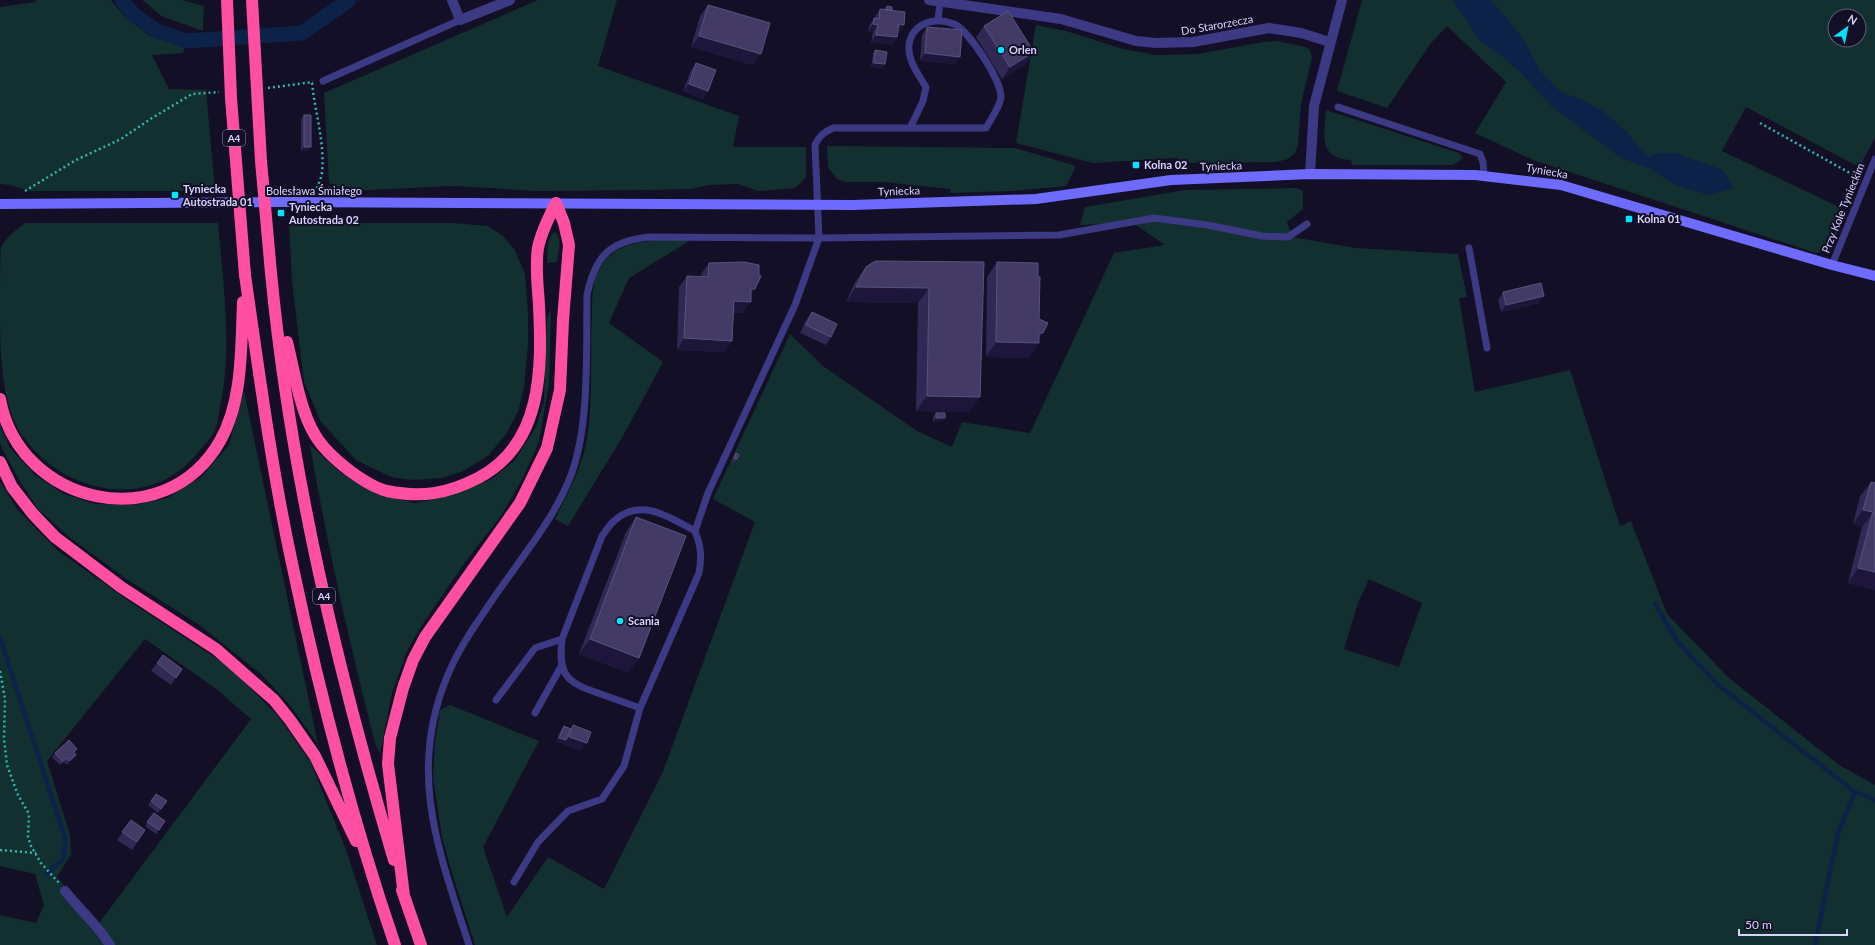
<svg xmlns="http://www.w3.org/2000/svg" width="1875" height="945" font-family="Lato,sans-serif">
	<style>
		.green { fill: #12302f; fill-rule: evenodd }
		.water { fill: #0c2248 }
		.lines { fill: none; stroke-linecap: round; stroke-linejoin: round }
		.stream { stroke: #0c2248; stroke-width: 4.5 }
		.canal { stroke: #0c2248; stroke-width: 15 }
		.path { stroke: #2fb8b0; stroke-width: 2.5; stroke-dasharray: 2 3; stroke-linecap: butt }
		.lane { stroke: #3d3a85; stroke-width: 7 }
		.street { stroke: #3d3a85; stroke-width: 10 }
		.secondary { stroke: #6f6bff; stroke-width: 10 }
		.highway { stroke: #ff4fa3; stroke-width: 12 }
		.highway-bridge { stroke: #ff4fa3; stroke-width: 12 }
		.wall { fill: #312854 }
		.shaded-wall { fill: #1d163a }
		.building { fill: #433a66; stroke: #5a527e }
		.poi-dot { fill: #00e5ff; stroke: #130f26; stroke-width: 1.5 }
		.labels { text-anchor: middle; stroke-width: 4; stroke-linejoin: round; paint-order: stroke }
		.shield { fill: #130f26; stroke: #9e99be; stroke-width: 1 }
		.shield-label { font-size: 10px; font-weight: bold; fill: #d9d4ff }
		.street-label { font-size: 11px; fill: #d9d4ff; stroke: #130f26 }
		.poi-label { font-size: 11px; font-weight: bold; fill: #d9d4ff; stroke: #130f26; text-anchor: start }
	</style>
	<rect width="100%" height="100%" fill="#130f26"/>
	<path class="green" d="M36 0H111L125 17 150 36 185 46 183 53 152 55 169 89 206 90 215 191H31L10 185 0 184V7L35 2Z
		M143 0H182L204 6 203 31 161 16Z
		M538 0H617L598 66 739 116 733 147H806V178L795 188 758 191 738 184 710 185 690 189 648 190 538 191 453 186 347 191 329 183 324 93Z
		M1362 0H1875V138L1859 167 1746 107 1722 151 1841 208 1845 217 1829 251 1816 253 1533 160 1475 133 1506 82 1447 26 1431 43 1387 108 1337 91ZM1835 16H1859V40H1835Z
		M1036 25 1066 31 1123 49 1156 55 1198 54 1263 42 1277 41 1306 47 1310 50 1312 58 1301 104 1298 145 1295 153 1288 159 1276 162 1190 163 1175 158 1093 163 1016 143Z
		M1326 110 1459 153 1462 157 1460 161 1452 165H1352L1351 160C1318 159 1324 134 1326 110Z
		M827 146 1015 148 1076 166 1066 186 1013 191 950 193 951 189 882 182H845L837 179 828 167Z
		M1297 188 1303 191V209L1287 222 1292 237 1356 248 1458 254 1467 297 1459 298 1475 392 1570 370 1620 526 1631 521 1667 614 1729 678 1839 765 1875 785V945H475L452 873 442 837 433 777 435 742 440 710 450 705 539 741 483 847 507 917 548 857 604 889 662 774 755 522 713 499 790 334 823 366 917 431 952 447 962 422 1030 433 1114 253 1165 245 1133 223 1080 225 1085 207 1185 190ZM1369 579 1422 603 1399 667 1344 649 1358 603Z
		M25 223H218C223 283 233 347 220 407 219 414 218 423 215 430 212 437 204 445 199 451 151 514 60 494 20 432 0 399 0 345 0 307 0 297 0 253 1 247 7 237 16 230 25 223Z
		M289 223H453L488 226 503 236 515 250 525 274 528 313V345L524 387 518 412 506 434 488 456 461 472 441 478 413 480 391 477 356 460 321 422 304 382 292 281Z
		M555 232C563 238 558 253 557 262L547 263C548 254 546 237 555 232Z
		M691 240 629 278 609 323 663 362 623 436 568 526 555 519C569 491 585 462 588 431 593 394 590 353 592 315 592 304 592 290 595 279 597 272 602 264 607 258 628 237 664 241 691 240Z
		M551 309 549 384 539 442 523 478 501 516 466 561 424 622 408 649 392 693 380 754 375 743C350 645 327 545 310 445L341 473 376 494 415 503 448 496 490 480 514 461 536 427 544 401 547 319Z
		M244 391 318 744 289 704 261 674 198 624 128 580 69 537 38 509 18 478 3 450 0 442V425L10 448 35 475 64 494 96 504 135 505 167 498 201 477 229 445Z
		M0 481 17 509 57 550 129 601 228 666 277 715 310 761 345 847 377 945H0V915L36 923 44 905 35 874 0 866ZM145 639 215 688 251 719 97 926 57 877 71 854 70 835 47 761Z"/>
	<path class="water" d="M1453 0H1490L1511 23 1526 44 1540 71 1561 92 1583 100 1603 111 1628 133 1639 147 1649 157 1656 153H1676L1723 170 1733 188 1708 195 1675 185 1649 168 1621 158 1551 106 1523 75 1503 57 1481 42Z"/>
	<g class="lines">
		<path class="stream" d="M1655 604 1677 641 1717 684 1855 792 1875 800
			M0 638 66 841 63 859 46 874
			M1815 945 1838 833 1855 792"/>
		<path class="canal" d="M122 0 133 14 157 31 186 41 302 33 349 0"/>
		<path class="path" d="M312 83C315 113 325 142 322 173 321 179 318 185 316 191
			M268 88 313 82
			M1760 123 1857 177
			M25 191 76 160 121 139 152 118 192 94 219 92
			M0 671 5 699 4 739 7 765 18 795 29 814 28 837 31 846 41 863 59 883
			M0 850 36 853"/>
		<path class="lane" d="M938 20 940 2
			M323 81 460 20
			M1338 107 1480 154 1483 162 1484 175
			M1469 248 1487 348
			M1832 265 1875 159
			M695 531C670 517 640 497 614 521 609 525 606 531 602 536L562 639C558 675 566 682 598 693 612 698 626 703 640 708L699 573C702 557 701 546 695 531L708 493 795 305 819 238 815 145C819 136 824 132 833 128H986C991 119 999 108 1001 98 1002 81 969 31 954 24 928 13 901 31 911 60 914 69 921 79 926 87L923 101 910 128
			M496 700 535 648 562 639
			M535 713 562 665
			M514 882 538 842 568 811 602 799 624 766 640 708
			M469 945C439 852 407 773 447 677 458 649 476 624 493 599 520 559 554 520 571 475 590 425 586 349 587 295 595 256 610 241 649 237L819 238 1059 235 1154 218 1207 225 1262 236 1288 237 1307 224"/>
		<path class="street" d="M452 0 460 20 510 0
			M929 0 1061 19 1136 41 1156 43 1193 42 1269 28 1301 33 1330 42
			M1310 174 1314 106 1342 0
			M65 891C80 910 97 924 110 945"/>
		<path class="secondary" d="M0 204 280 202 853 205 1036 199 1171 180 1310 174 1475 175 1561 185 1832 265 1875 276"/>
		<path class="highway" d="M271 273C290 472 337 669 394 860
			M245 275C259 373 272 471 293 568 320 696 353 822 395 945
			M287 342C294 370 300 411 315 435 323 449 337 461 350 471 361 479 374 488 387 491 421 498 447 494 478 478 543 444 542 369 539 305 538 287 535 266 538 248 541 232 549 217 556 203
			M0 399C19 505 165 538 220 441 243 401 241 347 243 302
			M0 462 12 487 33 514 55 537 121 587 216 649 274 700 290 720 315 756 356 841
			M402 890 421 945
			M404 896 388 764 390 738 403 688 413 660 425 637 520 503 547 448 560 390 563 320 569 245 564 223 556 203"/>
		<path class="highway-bridge" d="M227 0 231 98 245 275
			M252 0 261 161 271 273"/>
	</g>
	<path class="wall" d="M708 5 753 65 691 47 700 16Z
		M887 6 904 25 899 33 898 32 897 37 892 45 871 42 873 32H868L869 26 880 9H884Z
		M984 26 1026 64 1002 79 976 37Z
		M927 27 955 64 920 61 922 35Z
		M875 50 883 68 871 67 873 54Z
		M696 63 708 91 703 99 683 91 691 70Z
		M304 115 309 151H301V119Z
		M984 262 980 397 969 412 916 411 918 303 846 302 855 282 866 267Z
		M997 262 1038 277 1039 343 1029 358 986 357 987 277Z
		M709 263 755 289 751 294 743 313H733L725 352 677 350 679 287 687 276 701 277V274Z
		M1503 292 1539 303 1501 312 1498 300Z
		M812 312 831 337 826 345 800 333 806 320Z
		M936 413 942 422H933V417Z
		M736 453 737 459 734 463 731 462Z
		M1871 482 1875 483V590L1848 583 1862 527 1853 524 1860 496Z
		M636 517 629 673 579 654 626 532Z
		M163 655 182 669 171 685 151 671Z
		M573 725 581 751 556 741 561 730 564 726 571 729Z
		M55 753H74L73 759 67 765 64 762 60 765 52 757Z
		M151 801H167L158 813 148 805Z
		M154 813 165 821 156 834 145 826Z
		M131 820 145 830 132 850 117 840Z"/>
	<path class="shaded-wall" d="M873 24 878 25 873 32H868Z
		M899 24 904 25 899 33 893 32Z
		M876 35 897 37 892 45 871 42Z
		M699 36 761 54 753 65 691 47Z
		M1034 52 1026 64 1002 79 1010 67Z
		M925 53 960 57 955 64 920 61Z
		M874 63 885 64 883 68 871 67Z
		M689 84 708 91 703 99 683 91Z
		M304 147H311L309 151H301Z
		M856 287 929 288 918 303 846 302Z
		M751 289H755L747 300Z
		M1544 296 1539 303 1501 312 1506 305Z
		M734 301 751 302 743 313 726 312Z
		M1039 333H1043L1036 343H1039L1029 358 986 357 996 342Z
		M684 338 732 341 725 352 677 350Z
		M927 396 980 397 969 412 916 411Z
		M936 418H945L942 422H933Z
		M1863 510 1873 512 1862 527 1853 524Z
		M1858 568 1875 572V590L1848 583Z
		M590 639 639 658 629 673 579 654Z
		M569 737 587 743 581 751 556 741 559 738 566 740Z
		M76 755 73 759 67 765 69 761Z"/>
	<path class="building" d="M708 5 770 23 761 54 699 36Z
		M887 6 892 7V10H886Z
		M880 9 905 12 904 25 899 24 897 37 876 35 878 25 873 24 874 18 879 19Z
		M1008 11 1034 52 1010 67 984 26Z
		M927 27 962 30 960 57 925 53Z
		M875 50 887 52 885 64 874 63Z
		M696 63 716 70 708 91 689 84Z
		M304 115H311V147H304Z
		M875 261 984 262 980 397 927 396 929 288 856 287 866 267Z
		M744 262 759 265V275L761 276 755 289H751V302L734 301 732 341 684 338 687 276 708 277 709 263Z
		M997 262 1038 263V277H1040L1039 319 1048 323 1043 333H1039V343L996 342Z
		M1541 283 1544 296 1506 305 1503 292Z
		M812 312 837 324 831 337 806 325Z
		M936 413H945V418H936Z
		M736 453 739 455 737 459 734 458Z
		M1871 482 1875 483V572L1858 568 1873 512 1863 510Z
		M636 517 686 536 639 658 590 639Z
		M163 655 182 669 176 678 157 663Z
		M573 725 591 732 587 743 569 737Z
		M564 726 571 729 566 740 559 738Z
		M69 740 77 749 74 752 76 755 69 761 66 758 62 761 55 753Z
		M156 794 167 801 161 809 151 801Z
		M154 813 165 821 159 830 147 822Z
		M131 820 145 830 137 842 122 832Z"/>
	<g class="poi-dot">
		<circle cx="1001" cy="50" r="4"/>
		<rect x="1132" y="161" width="8" height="8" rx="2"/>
		<rect x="171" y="191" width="8" height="8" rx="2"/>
		<rect x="277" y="209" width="8" height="8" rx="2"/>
		<rect x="1625" y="215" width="8" height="8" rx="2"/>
		<circle cx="620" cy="621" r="4"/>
	</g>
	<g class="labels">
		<g class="shield">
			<rect x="223" y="130" width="22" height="16" rx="3"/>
			<rect x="313" y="588" width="22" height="16" rx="3"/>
		</g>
		<g class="shield-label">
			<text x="234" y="142">A4</text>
			<text x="324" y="600">A4</text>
		</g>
		<g class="street-label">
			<text transform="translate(1217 25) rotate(-10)" y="4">Do Starorzecza</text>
			<text transform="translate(1221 166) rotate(-2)" y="4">Tyniecka</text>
			<text transform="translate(1547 171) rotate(10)" y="4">Tyniecka</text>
			<text x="314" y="195">Bolesława Śmiałego</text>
			<text transform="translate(899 191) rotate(-2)" y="4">Tyniecka</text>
			<text transform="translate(1843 208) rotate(-68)" y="4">Przy Kole Tynieckim</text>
		</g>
		<g class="poi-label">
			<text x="1009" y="54">Orlen</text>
			<text x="1144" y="169">Kolna 02</text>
			<text x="183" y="193">Tyniecka<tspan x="183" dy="13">Autostrada 01</tspan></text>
			<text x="289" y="211">Tyniecka<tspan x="289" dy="13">Autostrada 02</tspan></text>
			<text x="1637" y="223">Kolna 01</text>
			<text x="628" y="625">Scania</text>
		</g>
	</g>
	<g transform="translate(1847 28) rotate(33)"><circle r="19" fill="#130f26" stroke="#625e7d"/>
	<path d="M0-3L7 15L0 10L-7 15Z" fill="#00e5ff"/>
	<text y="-6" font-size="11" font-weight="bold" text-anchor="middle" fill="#d9d4ff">N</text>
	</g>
	<path d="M1739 929v6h108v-6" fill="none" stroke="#d9d4ff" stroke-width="2"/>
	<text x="1745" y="929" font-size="12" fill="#d9d4ff" stroke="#130f26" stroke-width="3" paint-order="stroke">50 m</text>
</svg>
